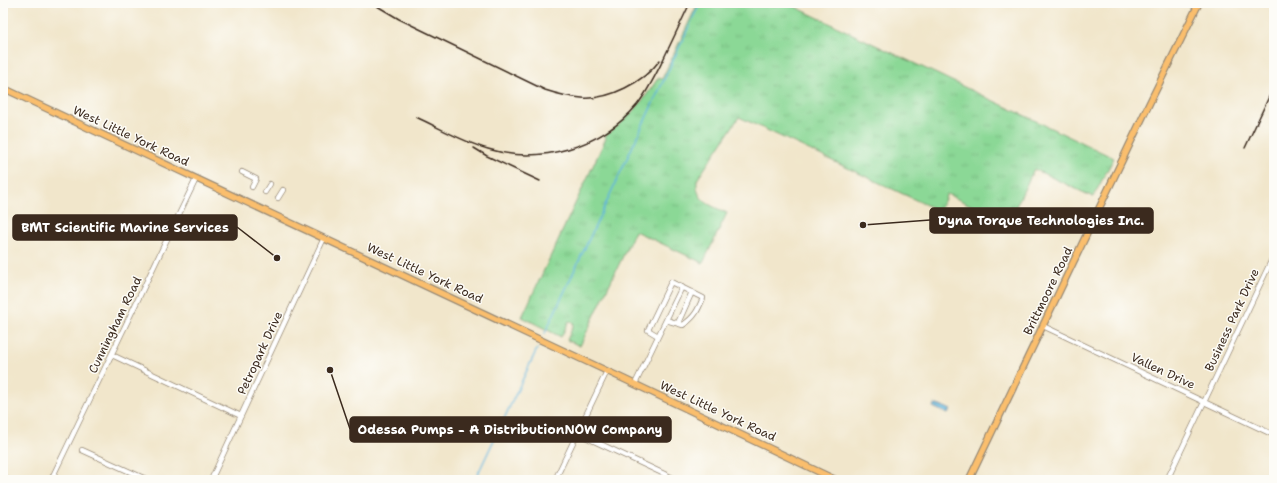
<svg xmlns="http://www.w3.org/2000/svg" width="1277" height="483" font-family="'Shantell Sans',sans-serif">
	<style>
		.grass { fill: url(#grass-tufts); stroke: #63815a }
		.water { fill: url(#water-waves); stroke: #4e707e }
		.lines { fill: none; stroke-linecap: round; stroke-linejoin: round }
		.stream { stroke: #60b5dd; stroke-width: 1.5 }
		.minor-casing { stroke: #968874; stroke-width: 6 }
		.major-casing { stroke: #968874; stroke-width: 8 }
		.minor { stroke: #fff; stroke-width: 4.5 }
		.major { stroke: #fabe6d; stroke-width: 5.5 }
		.rail { stroke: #3b2a1e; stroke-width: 1.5 }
		.labels { text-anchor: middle; stroke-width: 3; stroke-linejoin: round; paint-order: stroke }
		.street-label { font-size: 12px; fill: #3b2a1e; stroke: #fdfcf7 }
		.leader { fill: none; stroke: #3b2a1e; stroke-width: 1.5 }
		.callout-dot { fill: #3b2a1e; stroke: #fdfcf7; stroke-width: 1.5 }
		.callout { fill: #3b2a1e; stroke: #3b2a1e; stroke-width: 1.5 }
		.callout-label { font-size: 13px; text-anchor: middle; font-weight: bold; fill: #fff }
	</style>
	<defs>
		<pattern id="grass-tufts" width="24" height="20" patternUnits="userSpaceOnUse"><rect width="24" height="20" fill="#8bd896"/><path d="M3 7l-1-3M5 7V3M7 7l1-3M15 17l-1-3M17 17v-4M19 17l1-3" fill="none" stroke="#79ba81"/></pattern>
		<pattern id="water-waves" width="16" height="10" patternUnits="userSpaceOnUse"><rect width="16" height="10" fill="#60b5dd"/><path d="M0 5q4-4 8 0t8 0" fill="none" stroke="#5093b3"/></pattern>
	</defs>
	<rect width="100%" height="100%" fill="#fdfcf7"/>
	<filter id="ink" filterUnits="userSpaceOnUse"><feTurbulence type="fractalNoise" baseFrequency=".025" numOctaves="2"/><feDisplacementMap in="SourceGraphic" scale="8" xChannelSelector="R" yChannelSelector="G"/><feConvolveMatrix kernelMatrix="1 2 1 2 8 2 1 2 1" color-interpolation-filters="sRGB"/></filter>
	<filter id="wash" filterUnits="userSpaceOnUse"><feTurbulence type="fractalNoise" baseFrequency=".012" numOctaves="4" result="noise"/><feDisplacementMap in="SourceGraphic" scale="16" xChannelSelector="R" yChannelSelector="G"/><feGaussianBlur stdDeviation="0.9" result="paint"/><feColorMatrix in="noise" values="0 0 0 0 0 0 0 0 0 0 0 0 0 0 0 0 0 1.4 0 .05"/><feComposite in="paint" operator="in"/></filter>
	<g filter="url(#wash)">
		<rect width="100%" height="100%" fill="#f1e6cb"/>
		<path class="grass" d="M698 3H787L1114 158 1093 197 1034 169 1008 223 947 194 941 208 935 209 739 117 697 180C695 202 711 205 727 213L703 263 635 231 580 346 567 340 574 324 569 321 561 337 522 317 606 138 605 136C629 118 642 103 658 78L662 79Z"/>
		<path class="water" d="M934 404C940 406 945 407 951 410L948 414 933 407Z
			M3 472 20 480H3Z"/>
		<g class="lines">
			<path class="stream" d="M545 333 700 3
				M475 480 537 349"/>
		</g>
	</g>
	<g filter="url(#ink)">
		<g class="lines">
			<defs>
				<path id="minor" d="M1189 3 1197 7
					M242 172 256 179 252 187
					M265 192 270 184
					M278 198 283 190
					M678 323 692 292
					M1043 326 1274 435
					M658 336 648 330 671 282 703 298C698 310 695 317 683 325L666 320
					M112 355 241 416
					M635 384 682 287
					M577 433 677 480
					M82 450 148 480
					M51 480 196 179
					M211 480 324 238
					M555 480 607 371
					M1167 480 1274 255"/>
				<path id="major" d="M3 88 626 380 836 480
					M969 480 1150 102 1199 3"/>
			</defs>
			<use href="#minor" class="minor-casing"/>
			<use href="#major" class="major-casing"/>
			<use href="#minor" class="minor"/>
			<use href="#major" class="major"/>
			<path class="rail" d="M372 3 399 19 545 90C557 94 569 97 582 98 609 100 644 82 660 60
				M416 117C440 128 463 142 488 149 540 165 602 147 637 105 648 91 655 76 663 60 672 41 681 22 690 3
				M474 148 487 156 540 181
				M1245 148 1274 86"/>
		</g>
	</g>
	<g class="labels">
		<g class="street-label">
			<text transform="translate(131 136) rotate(25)" y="4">West Little York Road</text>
			<text transform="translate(425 273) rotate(25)" y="4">West Little York Road</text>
			<text transform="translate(1048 291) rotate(-64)" y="4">Brittmoore Road</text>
			<text transform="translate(1232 320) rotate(-65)" y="4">Business Park Drive</text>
			<text transform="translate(115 325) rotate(-64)" y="4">Cunningham Road</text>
			<text transform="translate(260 353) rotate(-65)" y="4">Petropark Drive</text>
			<text transform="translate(1163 371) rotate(25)" y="4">Vallen Drive</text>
			<text transform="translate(718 411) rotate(25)" y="4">West Little York Road</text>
		</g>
	</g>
	<path class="leader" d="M863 225L930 220M277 258L237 227M330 370L350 429"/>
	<g class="callout-dot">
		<circle cx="863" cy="225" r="4"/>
		<circle cx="277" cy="258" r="4"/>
		<circle cx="330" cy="370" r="4"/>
	</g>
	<g class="callout">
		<rect x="930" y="208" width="223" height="25" rx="4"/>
		<rect x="13" y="215" width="224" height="25" rx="4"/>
		<rect x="350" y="417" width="321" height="25" rx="4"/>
	</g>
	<g class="callout-label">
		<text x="1041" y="225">Dyna Torque Technologies Inc.</text>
		<text x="125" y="232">BMT Scientific Marine Services</text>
		<text x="510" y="434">Odessa Pumps - A DistributionNOW Company</text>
	</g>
	<rect width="1277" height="483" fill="none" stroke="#fdfcf7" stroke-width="16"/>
</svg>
